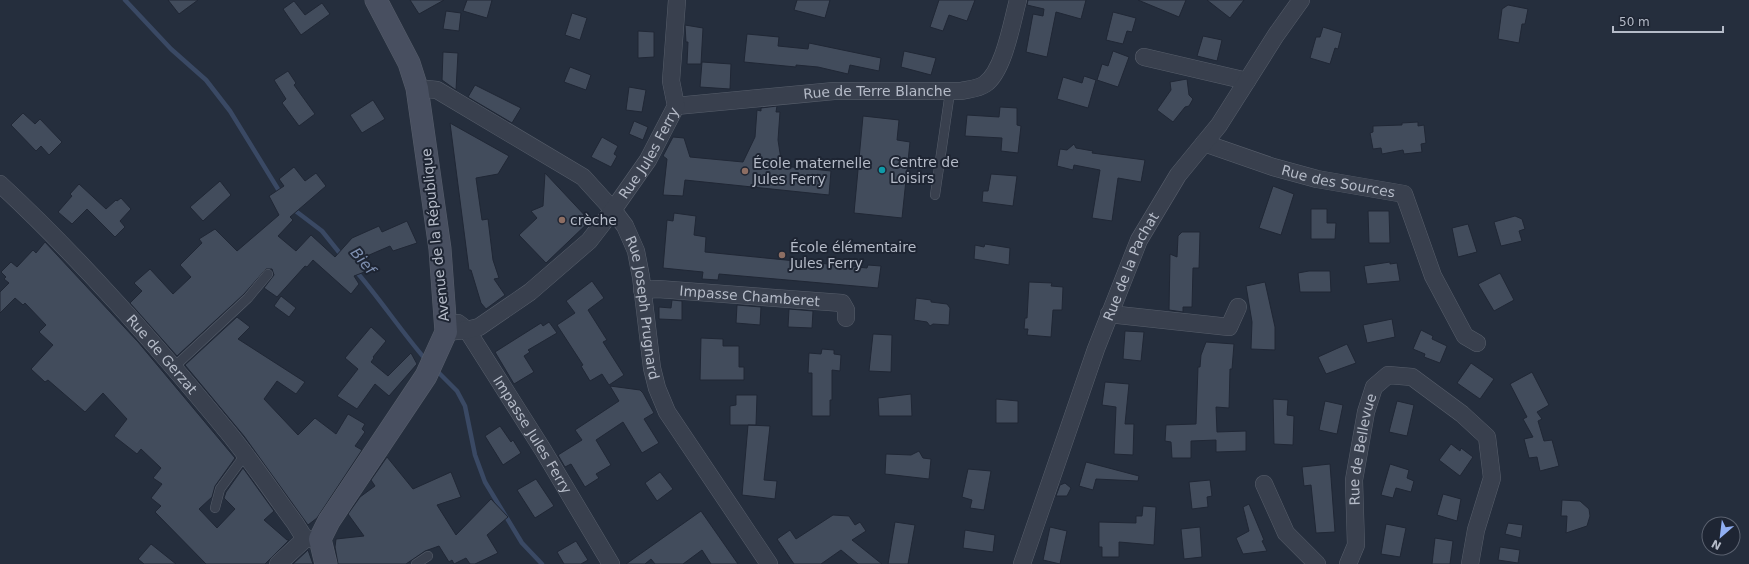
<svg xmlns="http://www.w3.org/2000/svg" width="1749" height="564" font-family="'DejaVu Sans',sans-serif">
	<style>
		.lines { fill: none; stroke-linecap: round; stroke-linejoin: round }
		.stream { stroke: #3a4964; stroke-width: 4.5 }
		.building { fill: #424c5c; stroke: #202735 }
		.lane-casing { stroke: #575e6b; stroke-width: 10 }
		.street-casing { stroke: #575e6b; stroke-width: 18 }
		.secondary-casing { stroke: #575e6b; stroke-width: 23 }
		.lane { stroke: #39404e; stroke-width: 9 }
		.street { stroke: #39404e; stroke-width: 17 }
		.secondary { stroke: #484f60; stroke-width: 22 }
		.culture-dot { fill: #0f9aa8; stroke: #1e2533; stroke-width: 1.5 }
		.education-dot { fill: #8d6e63; stroke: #1e2533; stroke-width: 1.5 }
		.labels { text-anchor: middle; stroke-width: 4; stroke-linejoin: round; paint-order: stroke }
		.street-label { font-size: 14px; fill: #b5bbc8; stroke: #1e2533 }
		.poi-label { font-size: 14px; fill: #b5bbc8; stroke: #1e2533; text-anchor: start }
		.water-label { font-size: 15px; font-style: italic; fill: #7e8faf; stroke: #1e2533 }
	</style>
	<rect width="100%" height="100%" fill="#252e3d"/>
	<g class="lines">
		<path class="stream" d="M125 0 171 49 206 80 230 111 281 194
			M293 209 322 231 342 256
			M355 270C380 299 401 331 426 360
			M436 370 457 391 465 406 475 455 485 482 522 543 542 564"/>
	</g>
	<path class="building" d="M168 0H198L179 14Z
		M410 0H444L419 14Z
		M467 0H492L487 18 463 11Z
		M797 0H830L825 18 794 10Z
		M939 0H975L967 21 949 15 943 31 930 27Z
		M1028 0H1086L1081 19 1056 12 1047 57 1026 52 1033 14 1043 16 1044 9 1027 5Z
		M1138 0H1186L1179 17Z
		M1207 0H1244L1230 18Z
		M294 1 305 15 322 3 330 14 301 35 283 9Z
		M1508 5 1528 9 1525 24H1522L1519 43 1498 39 1502 9Z
		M446 11 461 13 459 31 443 29Z
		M1113 12 1136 18 1132 32 1127 31 1123 44 1106 40Z
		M572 13 587 18 580 40 565 35Z
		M685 25 703 28 701 64H687L688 42H686Z
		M1323 27 1342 33 1338 49 1335 48 1330 64 1310 58 1316 37H1320Z
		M638 31 654 32V57L638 58Z
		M747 34 779 37 778 46 808 49 809 43 881 58 879 71 850 65 848 74 818 67 796 65V67L744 62Z
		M1203 36 1222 40 1217 61 1197 56Z
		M904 51 936 58 931 75 901 67Z
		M1113 51 1129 57 1118 87 1097 80 1102 64 1108 66Z
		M443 52 458 53 456 90 442 80Z
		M702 62 731 64 730 89 700 87Z
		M570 67 591 75 586 90 564 82Z
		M288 71 296 83 294 85 315 114 299 126 282 103 286 99 274 80Z
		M1084 76 1096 80 1088 108 1057 99 1063 77 1082 83Z
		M1187 79 1189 95 1193 99 1189 106 1185 107 1173 122 1157 110 1171 90 1170 82Z
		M475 85 521 108 512 123 468 97Z
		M629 87 646 90 642 112 626 110Z
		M373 100 385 119 362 133 350 115Z
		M777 106 776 112H780L778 140 782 166 831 171 829 195 685 180 683 196 663 195 667 159 663 156 673 137 684 138 690 157 743 162 755 137 757 110 761 111V108Z
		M1000 107 1017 108V125L1021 126 1018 153 1001 151 1002 138 965 136 967 115 999 117Z
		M23 113 35 124 40 119 62 142 49 155 41 146 36 151 11 125Z
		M863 116 899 120 897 140 910 142 902 218 854 213Z
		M634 121 648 127 643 140 629 134Z
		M1418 122V126L1424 125 1426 143 1421 144 1422 152 1404 154 1403 150 1382 154 1381 148 1373 149 1370 133 1373 132V126L1402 125V123Z
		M450 123 509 156 498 174 476 178 482 220 488 219 493 260 499 278 494 279 505 295 486 309 481 303 471 270H469Z
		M602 137 618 146 614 154 617 156 611 167 591 157Z
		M1074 144 1076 148 1093 151 1092 153 1145 160 1141 182 1118 178 1112 221 1092 218 1100 170 1074 165 1073 170 1057 166 1060 149 1067 150Z
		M294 167 305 181 316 173 326 186 290 217 293 220 278 236 296 251 311 235 335 257 352 238 379 226 382 232 407 221 417 243 393 251 390 246 360 259 367 271 354 276 359 284 351 294 313 260 307 267 305 266 277 297 264 288 274 275 272 269H266L244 294 177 356 130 303 142 291 134 283 150 269 173 294 191 277 180 265 202 243 199 239 215 229 237 251 279 215 269 196 284 186 279 179Z
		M545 173 590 221 546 263 519 235 537 218 531 211 543 206Z
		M991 174 1017 176 1013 206 982 202 983 191H988Z
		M220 181 231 195 203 221 190 207Z
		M79 184 106 209 116 200 117 201 121 198 131 209 120 221 125 227 115 237 87 209 72 224 58 212 72 196 70 194Z
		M1273 186 1294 194 1281 235 1259 228Z
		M1311 209H1327V223H1336L1335 239H1311Z
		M1368 211H1389L1390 243H1369Z
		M674 213 696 216 694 235 706 237 705 252 806 262V259L818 260V263L867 268 868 265 881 266 878 288 719 274 718 280 702 279 703 272 663 268 667 220 673 221Z
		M1515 216 1522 219 1525 229 1519 231 1522 241 1501 246 1494 222Z
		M1468 224 1477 252 1458 257 1452 228Z
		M1182 232H1200L1199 268H1193L1192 307H1183V312L1169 310 1170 254 1177 257 1178 236Z
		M45 242 138 342 235 458 215 486 212 497 199 509 217 528 235 509 224 498 226 492 243 468 274 511 264 520 287 540H289L265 564H206L155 512 161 506 151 498 162 484 153 478 161 468 141 449 137 454 114 436 127 419 103 393 85 412 48 380 45 382 31 369 53 345 39 332 46 325 25 303 23 305 15 298 0 313V292L9 283 4 279 6 277 1 272 11 262 17 267 33 250 36 253Z
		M985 244 1010 248 1009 265 974 259 975 245 984 247Z
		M1390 262V264L1397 263 1400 281 1367 284 1364 266Z
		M1309 271H1330L1331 292H1300L1298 273Z
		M1500 273 1514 300 1494 311 1478 284Z
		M592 281 604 298 588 310 607 340 603 342 624 375 609 385 602 374 590 381 581 366 583 365 557 325 575 313 566 301Z
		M1029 282 1052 283 1051 286 1063 287 1062 310H1053L1051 337 1027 335 1028 329H1024L1025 318H1027Z
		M1265 282 1275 327V350L1251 349 1252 322 1246 286Z
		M281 296 296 308 289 317 274 306Z
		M916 298 931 300V302L947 304 950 308 949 325 933 324 930 326 927 322 914 320Z
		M672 300 682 301V320L659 319V307L671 308Z
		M737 305 761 307 760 325 736 323Z
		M789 309 813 311 812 328 788 327Z
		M237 317 250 327 238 339 305 382 296 394 277 381 264 399 298 435 315 418 336 434 348 414 365 424 362 429 365 432 355 446 362 450 317 518 308 525 244 436 185 365Z
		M1392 319 1395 337 1367 343 1363 325Z
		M549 322 557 333 528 350 530 352 524 356 534 372 514 384 495 352 541 323 543 326Z
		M371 327 386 341 373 357 374 358 371 362 388 376 411 353 417 364 389 396 375 384 357 409 337 396 358 369 345 358Z
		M1421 330 1433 336 1432 339 1447 346 1440 363 1424 357 1425 354 1413 349Z
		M1125 331 1144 332 1141 361 1123 359Z
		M873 334 892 335 891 372 869 371Z
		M701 338 723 339V346H739V367H744V380H700Z
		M1206 342 1234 344 1232 369H1230L1229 408 1216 407 1217 432 1246 431V451L1216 452V440L1191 441V458H1172L1171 442 1165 441 1166 425 1196 424 1198 367H1200L1201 355Z
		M1347 344 1356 363 1326 374 1318 357Z
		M822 349 834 350V354L841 355 840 371 832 370V400H830V416H812V373H808L809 353 821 354Z
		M1471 363 1494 379 1480 399 1457 383Z
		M1532 372 1549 405 1537 412 1542 419 1538 421 1544 441 1552 440 1559 466 1540 471 1537 457 1529 458 1524 439 1533 437 1523 419 1527 417 1510 384Z
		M1105 382 1129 384 1125 424H1134L1133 455 1114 454 1116 407 1102 405Z
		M610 386 640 390 643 393 654 413 644 419 659 443 642 453 623 422 596 440 611 465 596 474 599 478 585 487 571 464 565 467 558 455 582 440 575 430 619 401Z
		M911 394 912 416H879L878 398Z
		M736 395H757L756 425H730V406L736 405Z
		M996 399 1018 401V423H996Z
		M1273 399 1288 400 1287 415 1294 416 1293 445 1274 444Z
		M1325 401 1343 405 1337 434 1319 430Z
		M1397 401 1414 405 1407 436 1389 432Z
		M748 425 770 426 764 480 777 481 775 499 742 495Z
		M500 426 511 442 513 440 521 453 503 465 485 436Z
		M1451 444 1460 451 1461 448 1473 457 1460 476 1439 460Z
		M919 451 923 458 931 459 929 479 885 474 886 454 911 455Z
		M387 457 413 489 451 472 461 497 437 505 456 535 491 499 508 517 487 535 498 553 475 564H470L466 558 454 564 452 560 449 562 439 546 425 551 406 564H338L335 547 336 539 364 536 348 514 360 497 375 486 371 480Z
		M1086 462 1139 476 1138 481 1096 479 1093 490 1079 486Z
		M1330 464 1335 532 1316 533 1311 485 1304 486 1302 467Z
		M1390 464 1409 470 1407 478 1414 481 1411 492 1396 488 1393 498 1381 495Z
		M968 469 991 471 984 510 970 508 972 500 962 497Z
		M660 472 673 489 657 501 645 483Z
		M536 479 554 506 535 518 517 490Z
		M1210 480 1212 496 1207 497 1208 507 1192 509 1189 482Z
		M1065 483 1071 488 1067 496H1056L1060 485Z
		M1443 494 1461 499 1457 521 1437 515Z
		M1562 500 1580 501 1589 509 1590 516 1587 526 1566 533 1567 516H1561Z
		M1249 504 1264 540 1262 541 1267 551 1243 554 1236 538 1249 531 1243 507Z
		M1143 506 1156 507 1154 545 1119 542V557H1102V547H1099V522L1136 523V516H1142Z
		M701 511 738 564H711L702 550 683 564H655L651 559 645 564H626Z
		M833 515 849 516 855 525 860 522 866 531 852 540 882 564H858L841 550 821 564H794L777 539 790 530 796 539Z
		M895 522 915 525 908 564H888Z
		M1508 523 1523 525 1521 538 1505 534Z
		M1386 524 1406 528 1400 557 1381 554Z
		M1050 527 1067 531 1060 564 1043 560Z
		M1200 527 1202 557 1184 559 1181 529Z
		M965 530 995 535 993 552 963 548Z
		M1435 538 1453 541 1450 564H1432Z
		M576 541 588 560 581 564H564L557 552Z
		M151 544 176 564H144L138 559Z
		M1500 547 1520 550 1518 563 1498 560Z
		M308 550 313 564H293Z"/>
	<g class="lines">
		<defs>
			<path id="lane" d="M935 195 950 92
				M173 368 248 298 268 274
				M215 508 220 489 245 455
				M416 564 428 556"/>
			<g id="street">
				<path d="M1144 57 1247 81"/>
				<path id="s1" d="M417 88 437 90 583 177 613 210 625 226 636 251 641 277 652 368 657 388 667 412 769 564"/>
				<path id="s2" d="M676 106 834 91H961C969 89 978 89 985 84 1004 71 1012 22 1018 0"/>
				<path id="s3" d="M1204 143 1273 167 1317 179 1404 194 1433 276 1465 336 1477 343"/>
				<path id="s4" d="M0 184C82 260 156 345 227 431 251 460 272 492 295 523L305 539"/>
				<path id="s5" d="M642 290 658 289 842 303 846 310V318"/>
				<path d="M1109 314 1229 327 1238 307"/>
				<path id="s6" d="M458 323 467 330 543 450 611 564"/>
				<path id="s7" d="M446 332 467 330 479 327 530 292 589 241 613 210 648 160 676 106 671 81 677 0"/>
				<path d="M1264 484 1286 533 1317 564"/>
				<path d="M278 564 305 539H316"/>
				<path id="s8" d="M1022 564 1096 349 1139 240 1178 175 1219 125 1276 35 1301 0"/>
				<path id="s9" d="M1348 564 1356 545 1354 480 1366 412 1374 387 1388 375 1412 377 1462 414 1487 437 1492 478 1476 530 1470 564"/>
			</g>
			<path id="secondary" d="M326 564 320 539 329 521 426 376 446 332 440 249 417 88 409 63 376 0"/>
		</defs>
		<use href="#lane" class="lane-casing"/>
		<use href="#street" class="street-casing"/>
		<use href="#secondary" class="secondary-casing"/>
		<use href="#lane" class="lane"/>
		<use href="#street" class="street"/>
		<use href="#secondary" class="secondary"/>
	</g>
	<circle class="culture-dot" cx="882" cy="170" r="4"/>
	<g class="education-dot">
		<circle cx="745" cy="171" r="4"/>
		<circle cx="562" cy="220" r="4"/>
		<circle cx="782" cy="255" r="4"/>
	</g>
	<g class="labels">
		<g class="street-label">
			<text dy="5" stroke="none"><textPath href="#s2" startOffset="202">Rue de Terre Blanche</textPath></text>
			<text dy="5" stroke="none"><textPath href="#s7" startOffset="280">Rue Jules Ferry</textPath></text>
			<text dy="5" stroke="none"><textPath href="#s3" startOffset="140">Rue des Sources</textPath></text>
			<text transform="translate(435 235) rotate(-96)" y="5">Avenue de la République</text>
			<text dy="5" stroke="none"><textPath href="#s8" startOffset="317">Rue de la Pachat</textPath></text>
			<text dy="5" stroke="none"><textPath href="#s5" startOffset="108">Impasse Chamberet</textPath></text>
			<text dy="5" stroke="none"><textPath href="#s1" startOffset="339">Rue Joseph Prugnard</textPath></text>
			<text dy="5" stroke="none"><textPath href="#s4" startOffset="235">Rue de Gerzat</textPath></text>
			<text dy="5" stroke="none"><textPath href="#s6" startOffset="135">Impasse Jules Ferry</textPath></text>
			<text dy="5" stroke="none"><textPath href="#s9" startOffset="117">Rue de Bellevue</textPath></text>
		</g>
		<g class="poi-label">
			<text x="890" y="167">Centre de<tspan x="890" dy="16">Loisirs</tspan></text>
			<text x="753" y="168">École maternelle<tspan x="753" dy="16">Jules Ferry</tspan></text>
			<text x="570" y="225">crèche</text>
			<text x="790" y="252">École élémentaire<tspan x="790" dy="16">Jules Ferry</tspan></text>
		</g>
		<g class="water-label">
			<text transform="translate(363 261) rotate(50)" y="5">Bief</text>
		</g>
	</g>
	<g transform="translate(1721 536) rotate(208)"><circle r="19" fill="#1e2533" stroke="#5a616f"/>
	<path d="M0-3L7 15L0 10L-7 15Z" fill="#90aff3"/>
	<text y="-6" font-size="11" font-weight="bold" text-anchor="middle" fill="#b5bbc8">N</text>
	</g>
	<path d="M1613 26v6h110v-6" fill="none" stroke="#b5bbc8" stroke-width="2"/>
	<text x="1619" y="26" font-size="12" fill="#b5bbc8" stroke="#1e2533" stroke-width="3" paint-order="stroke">50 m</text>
</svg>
